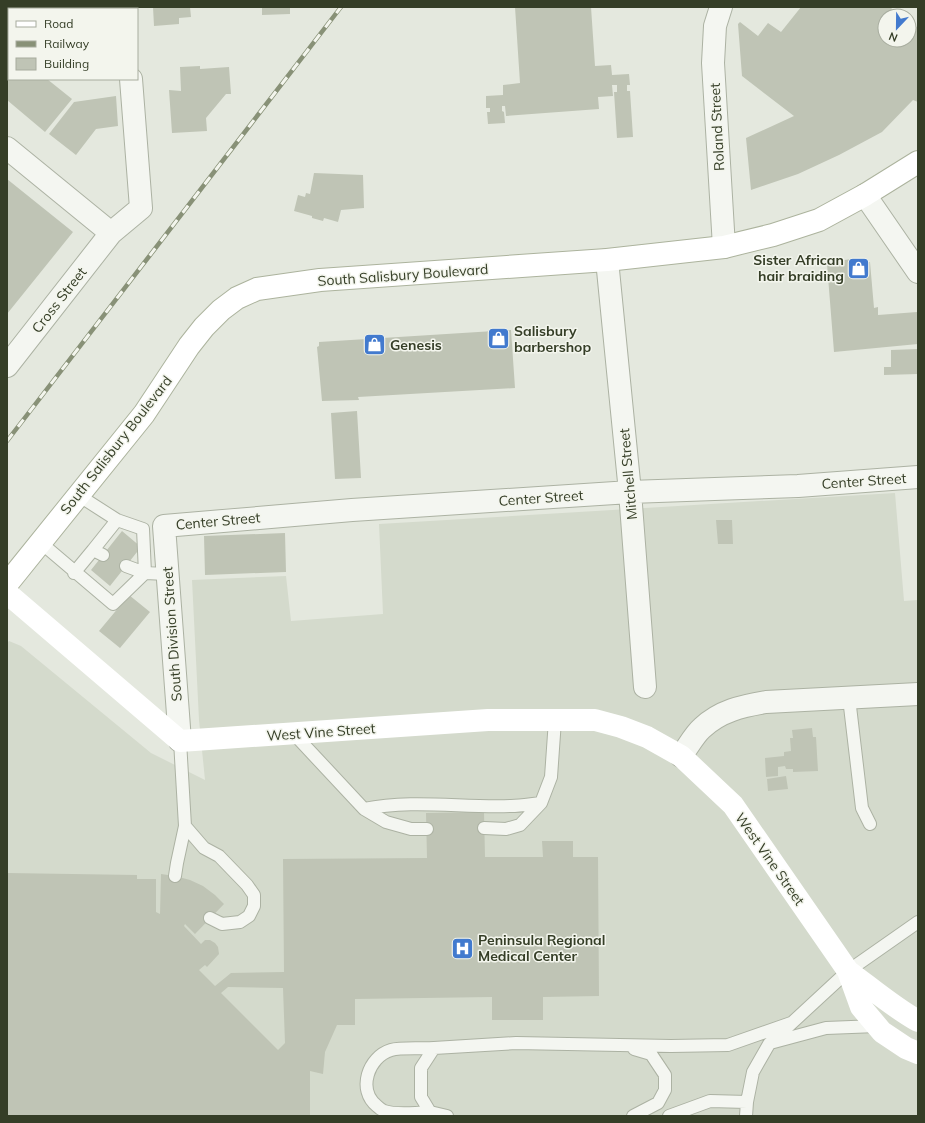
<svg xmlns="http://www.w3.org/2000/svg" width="925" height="1123" font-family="Mulish,sans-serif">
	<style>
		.built { fill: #d4dacc }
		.building { fill: #bfc4b5; fill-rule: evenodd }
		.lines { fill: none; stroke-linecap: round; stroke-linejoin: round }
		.lane-casing { stroke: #acb2a3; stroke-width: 14 }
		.street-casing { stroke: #acb2a3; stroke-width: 24 }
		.primary-casing { stroke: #acb39d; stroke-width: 24 }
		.lane { stroke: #f4f6f1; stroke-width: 12 }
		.street { stroke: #f4f6f1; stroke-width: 22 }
		.secondary { stroke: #fff; stroke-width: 22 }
		.primary { stroke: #fff; stroke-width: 22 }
		.rail-casing { stroke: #889177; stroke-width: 4.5 }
		.rail { stroke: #f3f5ed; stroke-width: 3; stroke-dasharray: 9; stroke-linecap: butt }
		.labels { text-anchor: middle; stroke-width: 3; stroke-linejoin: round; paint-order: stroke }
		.street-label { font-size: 14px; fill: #353e27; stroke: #f3f5ed }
		.poi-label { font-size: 14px; font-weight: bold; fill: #353e27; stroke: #f3f5ed; text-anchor: start }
	</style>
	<rect width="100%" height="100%" fill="#e4e8de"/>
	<path class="built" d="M895 493 904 601 918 600V1116H7V643L9 641 21 646 151 753 205 780 199 720 192 580 286 576 291 621 383 614 379 524Z"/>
	<path class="building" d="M54 7H109V9H41V8Z
		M153 7H190L191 17 179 18V24L154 26Z
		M262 7H290V14L262 15Z
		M515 7H591L595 66 611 65 612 75 629 74 630 85H627V91H630L633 137 617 138 614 92H617V85H612L613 96 598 97 599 109 506 116 505 106H502V111L504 112 505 123 488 124 487 112H490V108H486V96L503 95V85L520 83Z
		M801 7H892L891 8 902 16H885V40H909V21L918 28V102L913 100 882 132 839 155 798 174 751 190 746 138 794 116 742 76 738 24 740 22 758 36 768 23 781 32Z
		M7 10H9V40H7Z
		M9 65V79H47L72 99 45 132 7 100V67Z
		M200 66V69L229 67 231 94H226L206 118 207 131 172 133 169 90 181 91 180 67Z
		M116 96 118 126 96 129 76 155 49 134 74 102Z
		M314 173 363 175 364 208 341 210 338 222 324 218 323 221 312 218V216L294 211 298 195 305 197 306 193 310 194Z
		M7 179 73 232 7 314Z
		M852 259V261L865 259 866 262H870L874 308 878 307V315L917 312 918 344 834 352 827 264H830V262Z
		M511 330 515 388 358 397 359 400 322 401 317 347 319 346V342Z
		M918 349V374L884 375V367H891V350Z
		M357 411 361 478 335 479 331 413Z
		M716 520H732L733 544H718Z
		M122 531 141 547 110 586 91 570Z
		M285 533 286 572 205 575 204 536Z
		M129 595 150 612 120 648 99 631Z
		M812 728 813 737H816L818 771 793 772V769H786L785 766 778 767V776L766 777 765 758 784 756V752L791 751 790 738H793L792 730Z
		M786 776 788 789 768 791 767 779Z
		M484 812 485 857H543L542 841H573V857H598L599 996 543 997V1020H492V997L355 999V1025H337L325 1052 323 1074 310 1071V1116H7V873L137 875V879H156V912L160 914 161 874 175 876 190 880 203 886 215 895 224 904 195 934 185 924 184 926 201 944 205 940H210L215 943 218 947 219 954 207 967 205 965 199 970 215 986 231 973 284 972 283 859 427 858 426 813ZM228 987 283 988 285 1043 278 1050 221 993Z"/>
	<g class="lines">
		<defs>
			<path id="lane" d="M78 495 117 520 143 529 145 573 126 566
				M40 542 113 604 145 573 167 574
				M93 550 117 520
				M74 573 93 550 103 555
				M849 698 862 808 870 824
				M294 734 364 809 386 822 411 829H427
				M180 741 185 826
				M364 809C413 799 462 808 511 806 521 806 531 804 541 803
				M484 828 506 829 520 825 541 803 551 777 555 720
				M175 876 177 863 185 826 204 848 219 856 247 885 254 895V906L249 916 240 922 222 924 210 918
				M770 1043 826 1028 877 1026
				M430 1112C418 1113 395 1115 384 1111 382 1110 379 1108 377 1106 357 1090 368 1057 391 1050 401 1047 423 1049 434 1048
				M447 1116 430 1112 421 1097V1068L434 1048 516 1043 671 1046 728 1045 791 1023
				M633 1116 658 1103 665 1090V1075L651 1054 634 1049
				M669 1116 710 1101 747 1102
				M746 1116 747 1102 753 1072 769 1044 848 971 918 922"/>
			<path id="street" d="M125 7 126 9
				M721 7 715 26 713 63 724 247
				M7 148 111 233
				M865 195 918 272
				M607 260 630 492 645 687
				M7 366 111 233 141 208 131 79
				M180 741 164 526 352 510 630 492 798 486 918 477
				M681 756C688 747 694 735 702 728 720 711 742 706 766 702L918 694"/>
			<path id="primary" d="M7 584 144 414 189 346 204 327 221 310 237 298 257 289 320 280 607 260 724 247 773 235 819 220 865 195 918 162"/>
		</defs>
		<use href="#lane" class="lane-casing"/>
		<use href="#street" class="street-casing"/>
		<use href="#primary" class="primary-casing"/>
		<use href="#lane" class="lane"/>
		<use href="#street" class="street"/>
		<path class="secondary" d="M7 593 180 741 488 720H595L621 727 647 737 681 756 733 805 848 971 861 1007 882 1032 906 1048 918 1053
			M848 971C871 988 893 1007 918 1021"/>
		<use href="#primary" class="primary"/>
		<defs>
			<path id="rail" d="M7 441 341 7"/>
		</defs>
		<use href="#rail" class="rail-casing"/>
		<use href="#rail" class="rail"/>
	</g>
	<defs>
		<symbol id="shop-square" viewBox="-11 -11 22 22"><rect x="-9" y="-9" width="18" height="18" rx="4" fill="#427ace" stroke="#f3f5ed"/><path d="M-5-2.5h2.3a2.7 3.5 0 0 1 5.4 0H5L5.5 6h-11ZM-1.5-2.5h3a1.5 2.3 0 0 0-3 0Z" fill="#fff"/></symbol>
		<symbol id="hospital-square" viewBox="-11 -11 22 22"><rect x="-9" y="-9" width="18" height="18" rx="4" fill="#427ace" stroke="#f3f5ed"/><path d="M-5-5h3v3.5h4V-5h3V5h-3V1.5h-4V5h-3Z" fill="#fff"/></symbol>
	</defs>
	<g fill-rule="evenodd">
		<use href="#shop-square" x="846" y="256" width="25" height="25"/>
		<use href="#shop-square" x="486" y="326" width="25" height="25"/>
		<use href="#shop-square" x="362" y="332" width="25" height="25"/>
		<use href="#hospital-square" x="450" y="936" width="25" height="25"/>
	</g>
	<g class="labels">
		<g class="street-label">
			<text transform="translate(717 127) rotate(-93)" y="5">Roland Street</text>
			<text transform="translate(403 275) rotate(-4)" y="5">South Salisbury Boulevard</text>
			<text transform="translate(59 300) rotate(-52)" y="5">Cross Street</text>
			<text transform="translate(116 445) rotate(-52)" y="5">South Salisbury Boulevard</text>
			<text transform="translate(628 474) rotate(-95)" y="5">Mitchell Street</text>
			<text transform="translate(864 481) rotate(-4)" y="5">Center Street</text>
			<text transform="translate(541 498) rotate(-4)" y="5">Center Street</text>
			<text transform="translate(218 521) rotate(-5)" y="5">Center Street</text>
			<text transform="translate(172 634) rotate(-94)" y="5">South Division Street</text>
			<text transform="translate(321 732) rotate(-4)" y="5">West Vine Street</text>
			<text transform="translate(770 859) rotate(55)" y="5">West Vine Street</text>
		</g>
		<g class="poi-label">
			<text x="844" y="265" text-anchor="end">Sister African<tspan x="844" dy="16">hair braiding</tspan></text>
			<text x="514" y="336">Salisbury<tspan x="514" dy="16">barbershop</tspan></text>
			<text x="390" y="350">Genesis</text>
			<text x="478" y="945">Peninsula Regional<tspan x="478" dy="16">Medical Center</tspan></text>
		</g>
	</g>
	<rect width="925" height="1123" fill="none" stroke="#353e27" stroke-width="16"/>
	<rect x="8" y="8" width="130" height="72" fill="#f3f5ed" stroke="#a7ac9e"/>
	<rect x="16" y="21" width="20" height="6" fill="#ffffff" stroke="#a7ac9e"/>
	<text x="44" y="28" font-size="12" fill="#353e27">Road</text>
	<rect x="16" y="41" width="20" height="6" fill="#889177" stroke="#a7ac9e"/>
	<text x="44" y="48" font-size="12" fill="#353e27">Railway</text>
	<rect x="16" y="58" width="20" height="12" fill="#bfc4b5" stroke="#a7ac9e"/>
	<text x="44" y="68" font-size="12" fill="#353e27">Building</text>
	<g transform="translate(897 28) rotate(202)"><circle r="19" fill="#f3f5ed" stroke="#a7ac9e"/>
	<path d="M0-3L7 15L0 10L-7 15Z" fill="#427ace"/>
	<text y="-6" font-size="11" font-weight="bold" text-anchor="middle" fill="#353e27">N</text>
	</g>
</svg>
